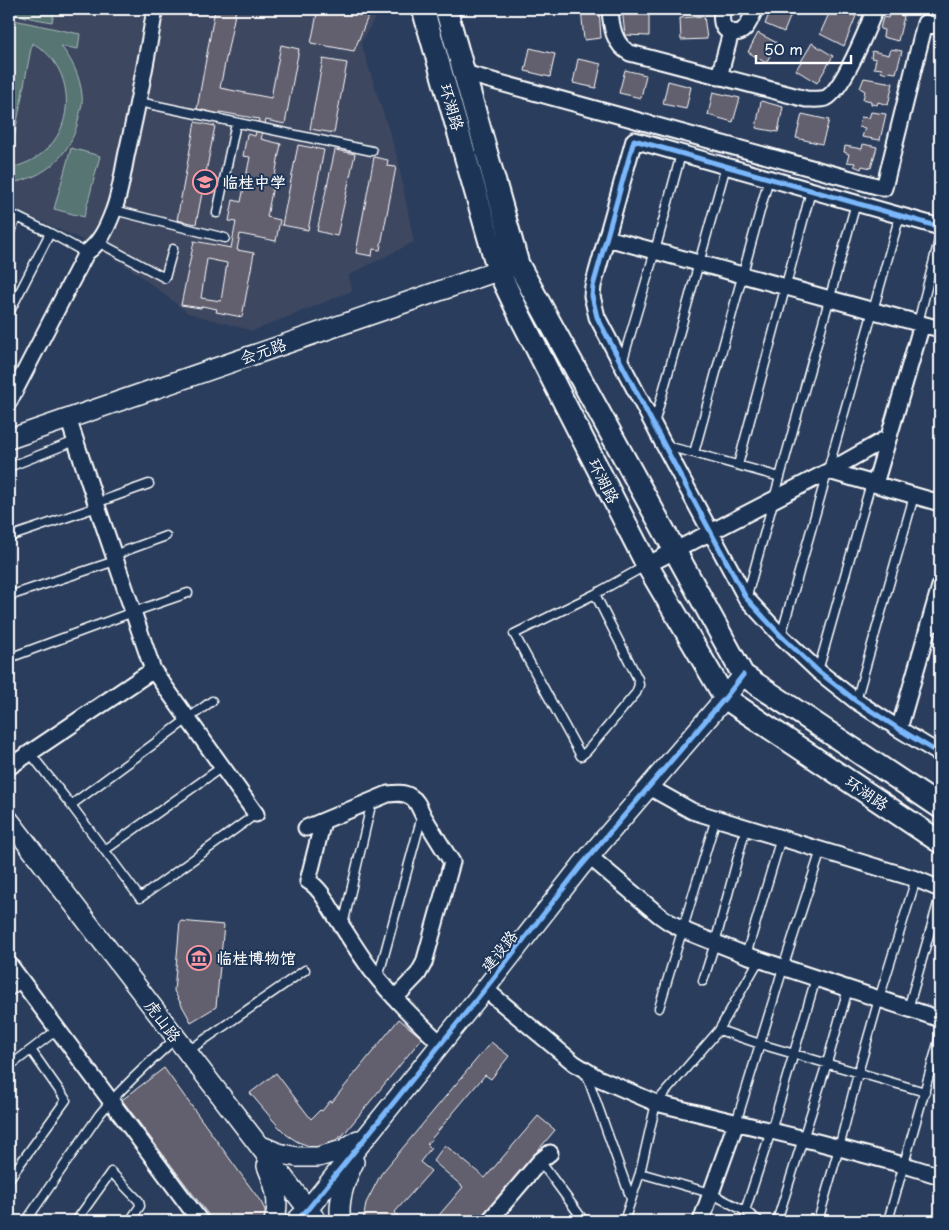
<svg xmlns="http://www.w3.org/2000/svg" width="949" height="1230" font-family="'Playpen Sans','LXGW WenKai TC',sans-serif">
	<style>
		.built { fill: #3c4761 }
		.green { fill: #567573; stroke: #aabab9 }
		.building { fill: #625e6e; stroke: #fff; fill-rule: evenodd }
		.lines { fill: none; stroke-linecap: round; stroke-linejoin: round }
		.service-casing { stroke: #fff; stroke-width: 11 }
		.minor-casing { stroke: #fff; stroke-width: 19 }
		.tertiary-casing { stroke: #fff; stroke-width: 22 }
		.secondary-casing { stroke: #fff; stroke-width: 25 }
		.service { stroke: #1d3557; stroke-width: 8 }
		.minor { stroke: #1d3557; stroke-width: 15 }
		.tertiary { stroke: #1d3557; stroke-width: 19 }
		.secondary { stroke: #1d3557; stroke-width: 21 }
		.cycleway-casing { stroke: #1d3557; stroke-width: 8 }
		.cycleway { stroke: #7ab7fb; stroke-width: 5 }
		.labels { text-anchor: middle; stroke-width: 4; stroke-linejoin: round; paint-order: stroke }
		.street-label { font-size: 16px; fill: #fff; stroke: #1d3557 }
		.poi-label { font-size: 16px; font-weight: bold; fill: #fff; stroke: #1d3557; text-anchor: start }
	</style>
	<rect width="100%" height="100%" fill="#2b3d5c"/>
	<filter id="ink" filterUnits="userSpaceOnUse"><feTurbulence type="fractalNoise" baseFrequency=".02" numOctaves="2"/><feDisplacementMap in="SourceGraphic" scale="10" xChannelSelector="R" yChannelSelector="G"/><feConvolveMatrix kernelMatrix="1 2 1 2 8 2 1 2 1" color-interpolation-filters="sRGB"/></filter>
	<g filter="url(#ink)">
		<path class="built" d="M9 9H380L361 43 397 156 414 242 349 275 352 291 253 331 188 313 134 271 83 240 9 207Z"/>
		<path class="green" d="M9 9H55L52 22 9 14Z
			M9 19 80 34 78 49 61 46C72 60 80 76 82 95 83 102 81 110 79 117 72 154 45 179 9 183V168C22 166 37 159 47 149 78 119 71 62 32 43L9 165Z
			M71 148 100 156 84 217 54 209Z"/>
		<path class="building" d="M215 9H236L220 88 271 98 281 45 299 49 285 124 266 120 261 139 281 144 267 217 280 220 276 241 240 234 237 250 254 253 242 317 216 312 217 309 202 306 201 308 181 305 194 241 231 248 236 222 229 221 233 200 241 202 250 157 243 156 247 134 255 136 259 119 220 112 219 114 197 109ZM207 259 227 263 221 301 201 298Z
			M318 9H371L354 51 311 43Z
			M581 9H599L601 38 584 40Z
			M622 9H649V36L625 35Z
			M771 9H783L792 12 784 32 765 24Z
			M831 9H838L856 16 844 46 820 34Z
			M890 12 904 16 898 41 883 37 884 30 880 29 883 17 888 18Z
			M704 16 707 39 681 40 680 18Z
			M758 33 777 43 766 63 748 52Z
			M812 43 833 56 817 83 796 70Z
			M530 48 555 54 550 77 525 71Z
			M891 49 902 51 896 73 889 72 887 74 881 72 882 69 874 68 876 59 871 58 872 51 889 55Z
			M323 59 347 63 334 133 310 129Z
			M578 59 601 64 596 88 573 83Z
			M625 70 646 75 641 98 619 93Z
			M864 78 893 83 888 105 878 102 877 105 871 104V101L863 99 865 91 860 88Z
			M668 81 691 87 686 109 663 104Z
			M713 92 740 98 733 122 708 115Z
			M761 101 783 107 778 132 756 128Z
			M871 112 886 114 880 140 862 137 865 128 859 127 861 117 869 118Z
			M802 114 829 120 822 144 796 138Z
			M195 122 215 126 196 224 177 220Z
			M863 144 877 147 871 168 862 166 861 169 854 166 855 163 847 162 849 154 844 152 845 146 862 149Z
			M298 145 324 150 308 230 282 225Z
			M335 150 355 154 337 236 317 231Z
			M374 157 388 160 387 166 396 167 380 250 373 249 372 256 356 253Z
			M180 921 224 925 216 1007 191 1022 174 991Z
			M399 1019 422 1038 343 1135 334 1141 323 1147H312L298 1142 287 1135 278 1126 250 1093 276 1073 311 1119 320 1110 322 1111 330 1101 332 1102Z
			M491 1042 509 1056 491 1079 485 1075 427 1144 431 1148 420 1162 431 1171 395 1212 401 1221H363L366 1203 381 1174Z
			M164 1068 261 1202 265 1210 266 1221H213L122 1100Z
			M538 1116 555 1130 479 1221H434L463 1187 433 1161 445 1145 485 1178Z"/>
		<g class="lines">
			<defs>
				<path id="service" d="M139 102 372 151
					M114 210 225 238
					M9 213 50 233 86 253
					M217 213 236 123
					M9 234 17 217
					M98 242 165 278 173 249
					M9 313 50 233
					M918 323 940 236
					M622 363 655 251 681 154
					M654 424 726 166
					M666 446 694 453 780 477
					M694 453 769 178
					M738 465 811 191
					M9 467 75 441
					M96 503 149 484
					M9 537 97 507
					M114 555 166 536
					M595 594 638 679 639 685 636 693 587 751 581 756 514 634 595 594 645 566
					M9 596 115 561
					M747 596 856 203
					M781 636 900 215
					M9 658 133 612 188 593
					M818 671 871 483
					M856 701 914 496
					M30 753 71 805 140 898 256 814
					M71 805 212 701
					M105 850 222 767
					M343 925 372 801
					M746 955 781 838
					M378 978 422 816
					M703 981 715 943 746 827
					M9 992 22 982
					M659 1008 716 818
					M908 1009 940 896
					M719 1030 760 1044 925 1092
					M188 1051 305 970
					M15 1062 58 1029
					M586 1073 631 1199
					M736 1123 783 968 821 850
					M540 1161 584 1221
					M640 1173 710 1193 745 1211 759 1221
					M9 1179 66 1100 31 1050
					M745 1211 771 1131 816 978
					M26 1221 99 1115C122 1087 149 1063 176 1038
					M76 1221 111 1172 139 1201 140 1206 130 1221
					M624 1221 640 1173 656 1103 719 1030 759 960
					M777 1221 827 1063 848 989
					M818 1221 839 1148 858 1073 879 999 916 879
					M888 1221 940 1036"/>
				<path id="minor" d="M610 9C611 26 614 45 630 53L806 99C813 99 820 100 826 98 843 90 868 27 875 9
					M722 9C721 18 720 30 732 32 736 33 740 33 743 30 749 26 752 15 755 9
					M464 73 884 188 925 23 940 27
					M719 77 731 32
					M940 227 634 140 593 286 592 296 597 317 664 445 746 598 781 636 818 671 856 701 899 729 940 754
					M607 238 940 329
					M9 402 86 253C100 243 107 228 113 212 120 195 123 171 127 152 138 105 147 57 155 9
					M68 418 96 503 153 670 256 814
					M829 471 940 503
					M875 484 922 324
					M647 565 829 471 889 437
					M930 621 940 586
					M899 729 930 621 940 624
					M9 767 153 670
					M649 787 692 811 916 879 940 889
					M323 821 308 881C322 889 329 907 338 920 349 937 360 955 372 971 393 998 417 1021 441 1044
					M306 828 388 794C396 793 404 792 411 797 418 801 420 810 424 817 433 832 442 847 452 862L424 963 418 974 395 998
					M590 857 659 915 669 922 688 932 746 955 940 1019
					M9 964 200 1221
					M485 989 574 1063 598 1078 656 1103 817 1142 911 1167 940 1176
					M489 1221 540 1161 550 1153
					M701 1221 736 1123"/>
				<path id="tertiary" d="M9 439 512 266
					M9 820 317 1221
					M259 1145 278 1153 297 1157H318L343 1150 358 1140
					M267 1166C274 1183 281 1202 274 1221
					M296 1221 308 1209 485 989 581 866 725 698 743 675
					M341 1221C337 1201 345 1180 354 1162"/>
				<path id="secondary" d="M423 9 498 270 520 316 647 565 725 698 940 842
					M446 9 518 264 743 675 940 807"/>
			</defs>
			<use href="#service" class="service-casing"/>
			<use href="#minor" class="minor-casing"/>
			<use href="#tertiary" class="tertiary-casing"/>
			<use href="#secondary" class="secondary-casing"/>
			<use href="#service" class="service"/>
			<use href="#minor" class="minor"/>
			<use href="#tertiary" class="tertiary"/>
			<use href="#secondary" class="secondary"/>
			<defs>
				<path id="cycleway" d="M940 227 634 140 593 286 592 296 597 317 664 445 746 598 781 636 818 671 856 701 899 729 940 754
					M296 1221 308 1209 485 989 581 866 725 698 743 675"/>
			</defs>
			<use href="#cycleway" class="cycleway-casing"/>
			<use href="#cycleway" class="cycleway"/>
		</g>
	</g>
	<defs>
		<symbol id="school-ring" viewBox="-11 -11 22 22"><circle r="9.5" fill="#1d3557" stroke="#ff9aa2" stroke-width="1.5"/><path d="M0-5L7-2L0 1L-7-2ZM-4 1L0 2.5L4 1V4Q0 6-4 4Z" fill="#ff9aa2"/></symbol>
		<symbol id="museum-ring" viewBox="-11 -11 22 22"><circle r="9.5" fill="#1d3557" stroke="#ff9aa2" stroke-width="1.5"/><path d="M0-6L6-3V-2H-6V-3ZM-5-1h2V3h-2ZM-1-1h2V3h-2ZM3-1h2V3H3ZM-6 4H6V6H-6Z" fill="#ff9aa2"/></symbol>
	</defs>
	<g fill-rule="evenodd">
		<use href="#school-ring" x="191" y="168" width="28" height="28"/>
		<use href="#museum-ring" x="185" y="944" width="28" height="28"/>
	</g>
	<g class="labels">
		<g class="street-label">
			<text transform="translate(452 107) rotate(74)" y="6">环湖路</text>
			<text transform="translate(263 351) rotate(-19)" y="6">会元路</text>
			<text transform="translate(604 481) rotate(63)" y="6">环湖路</text>
			<text transform="translate(867 793) rotate(34)" y="6">环湖路</text>
			<text transform="translate(499 951) rotate(-52)" y="6">建设路</text>
			<text transform="translate(163 1021) rotate(53)" y="6">虎山路</text>
		</g>
		<g class="poi-label">
			<text x="222" y="188">临桂中学</text>
			<text x="216" y="964">临桂博物馆</text>
		</g>
	</g>
	<rect width="949" height="1230" fill="none" stroke="#1d3557" stroke-width="30"/>
	<rect x="15" y="15" width="919" height="1200" fill="none" stroke="#fff" stroke-width="2" filter="url(#ink)"/>
	<path d="M756 55v8h95v-8" fill="none" stroke="#ffffff" stroke-width="2.5"/>
	<text x="764" y="55" font-size="15" fill="#ffffff" stroke="#1d3557" stroke-width="4" paint-order="stroke">50 m</text>
</svg>
